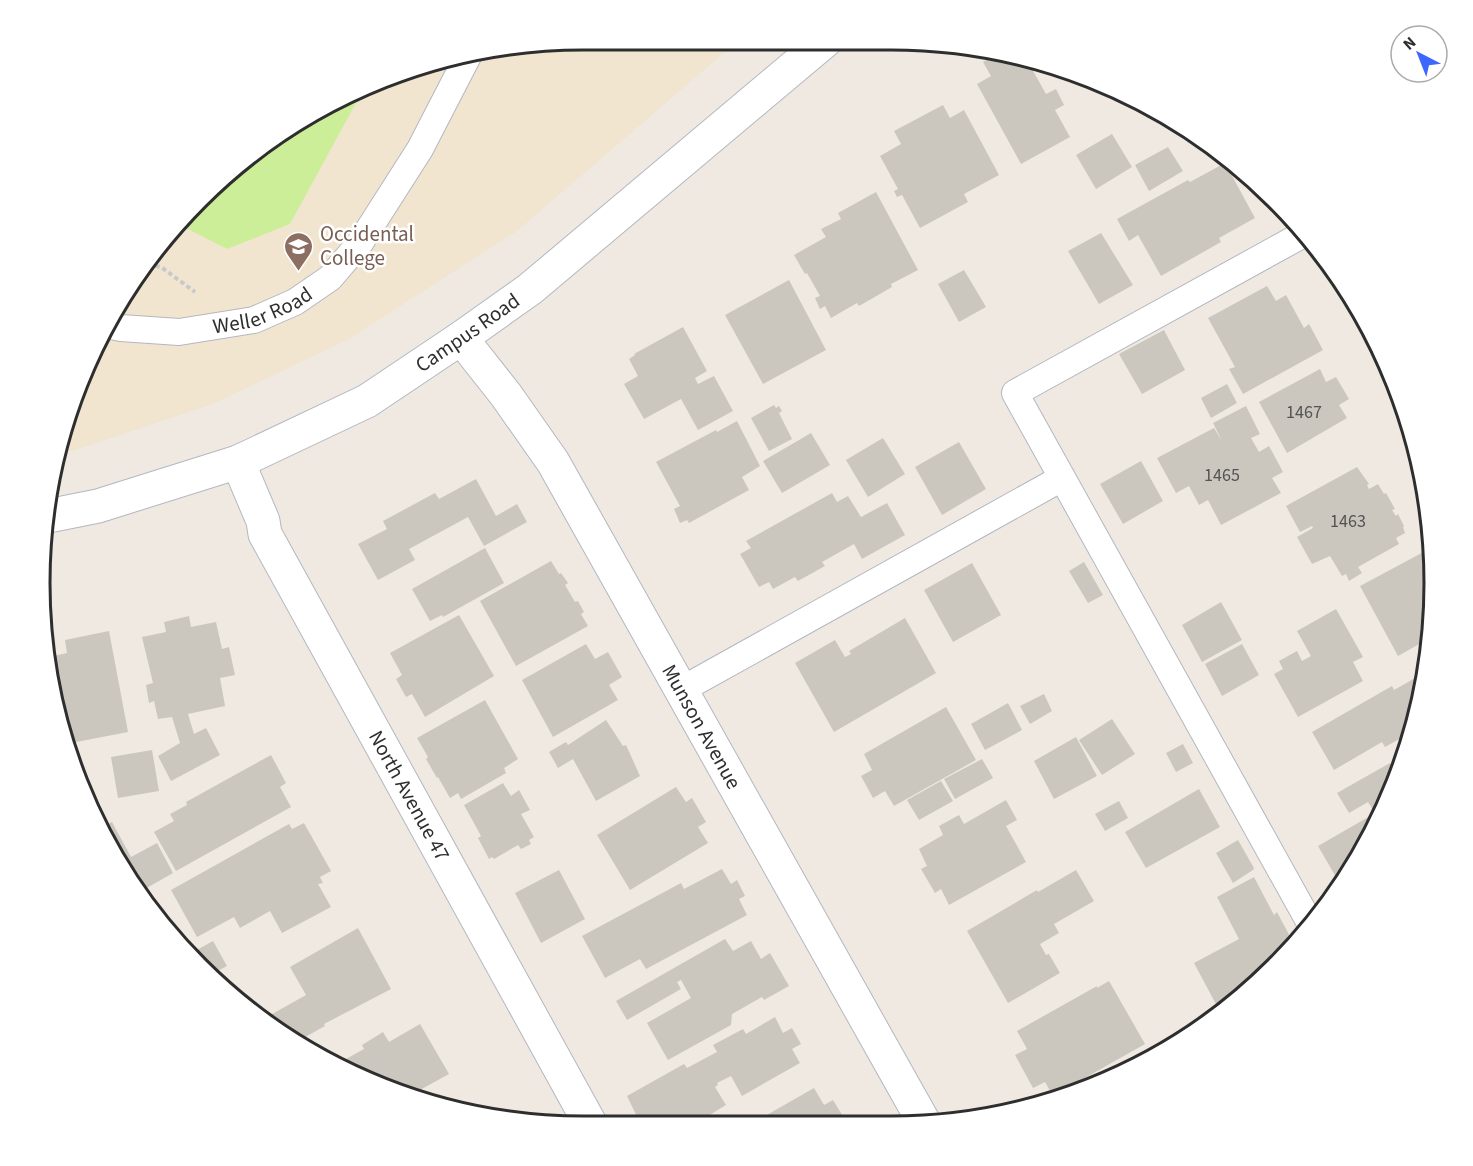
<svg xmlns="http://www.w3.org/2000/svg" width="1473" height="1166" font-family="'Source Sans 3',sans-serif">
	<style>
		.education { fill: #f1e5d0 }
		.pitch { fill: #ccee98 }
		.building { fill: #cbc7bf }
		.lines { fill: none; stroke-linecap: round; stroke-linejoin: round }
		.service-casing { stroke: #b4b7c1; stroke-width: 28 }
		.minor-casing { stroke: #b4b7c1; stroke-width: 35 }
		.tertiary-casing { stroke: #b4b7c1; stroke-width: 35 }
		.path { stroke: #c9c9c9; stroke-width: 4; stroke-dasharray: 4.5 3; stroke-linecap: butt }
		.service { stroke: #fff; stroke-width: 26 }
		.minor { stroke: #fff; stroke-width: 33 }
		.tertiary { stroke: #fff; stroke-width: 33 }
		.labels { text-anchor: middle; stroke-width: 5; stroke-linejoin: round; paint-order: stroke }
		.number-label { font-size: 18px; fill: #555452 }
		.education-label { font-size: 21px; fill: #785e54; stroke: #fff; text-anchor: start }
		.street-label { font-size: 21px; fill: #2e2e2e; stroke: #fff }
		.rim { fill: none; stroke: #2e2e2e; stroke-width: 3 }
	</style>
	<rect width="100%" height="100%" fill="#efe9e1"/>
	<path class="education" d="M583 39 739 40 517 231 349 339 213 404 76 450 56 453 58 442 112 311 199 198 311 112 443 57Z"/>
	<path class="pitch" d="M363 90 290 224 227 249 178 224 199 198 311 112Z"/>
	<path class="building" d="M997 54 1027 60 1046 94 1056 89 1064 105 1055 110 1070 137 1021 164 977 84 991 76 983 62Z
		M943 105 950 118 964 110 999 175 964 194 968 202 920 228 902 195 897 197 894 191 898 189 880 156 901 144 894 131Z
		M1112 134 1132 167 1096 189 1076 155Z
		M1168 147 1183 171 1149 191 1135 165Z
		M1225 163 1255 218 1219 238 1221 242 1161 276 1138 235 1129 241 1117 219 1188 180 1190 182Z
		M876 192 918 270 891 284 892 287 859 306 857 303 831 318 825 306 820 309 815 298 820 296 807 273 805 274 794 255 826 237 821 229 841 219 838 213Z
		M1101 233 1133 285 1099 304 1068 251Z
		M964 270 986 307 959 322 938 284Z
		M789 280 826 350 763 384 725 315Z
		M1267 286 1276 301 1286 295 1304 328 1309 324 1323 350 1243 394 1229 369 1235 367 1208 318Z
		M683 327 707 371 695 378 698 384 714 376 733 411 698 430 681 399 644 419 624 384 638 376 629 359 635 355 634 354Z
		M1164 330 1185 370 1142 394 1119 354Z
		M1320 369 1326 382 1336 377 1349 399 1339 405 1347 418 1287 453 1259 402Z
		M1227 384 1237 403 1211 418 1201 398Z
		M774 405 776 408 779 406 782 411 779 413 792 439 769 451 751 418Z
		M1246 406 1260 434 1251 438 1259 452 1269 446 1283 472 1272 478 1281 493 1221 525 1208 500 1199 505 1189 486 1176 493 1157 458 1214 428 1222 441 1213 423Z
		M737 421 760 466 742 477 749 490 689 523 687 520 680 523 674 509 680 506 656 462 716 430 717 432Z
		M811 433 830 465 782 493 763 461Z
		M883 438 905 474 868 497 846 460Z
		M959 442 986 489 942 515 915 467Z
		M1141 461 1163 501 1123 524 1100 484Z
		M1357 467 1369 484 1367 485 1369 489 1378 484 1384 494 1386 493 1395 509 1392 510 1396 516 1398 514 1404 526 1403 527 1405 533 1396 538 1399 544 1358 567 1362 573 1349 581 1346 574 1342 576 1330 556 1312 564 1297 537 1313 528 1312 526 1300 532 1286 506Z
		M476 479 496 516 517 504 527 522 484 546 468 517 409 549 415 560 378 580 358 544 387 529 383 521 435 493 439 499Z
		M832 493 837 502 848 496 861 517 887 503 905 535 862 559 854 544 822 562 825 566 798 581 795 577 773 589 769 582 759 587 740 554 751 548 746 541Z
		M485 548 504 583 443 617 442 615 430 621 412 589Z
		M1431 548 1433 619 1430 638 1398 656 1360 586Z
		M551 561 559 574 561 573 568 583 565 585 575 602 578 601 584 612 581 614 588 626 516 666 480 601Z
		M1084 562 1103 595 1088 603 1069 571Z
		M972 563 1001 615 953 642 924 590Z
		M1221 602 1242 640 1202 662 1182 625Z
		M1336 609 1363 657 1353 662 1363 681 1298 717 1274 674 1283 669 1279 661 1297 651 1302 661 1311 656 1297 631Z
		M459 615 494 676 425 717 412 694 406 697 396 679 402 675 390 653Z
		M189 616 191 627 216 622 222 649 229 647 235 675 220 678 225 706 188 714 194 734 206 728 220 755 171 781 158 756 180 743 172 717 158 719 154 701 149 703 146 685 153 683 142 637 166 632 164 622Z
		M905 618 936 673 834 732 795 663 835 640 845 657 851 654 849 651Z
		M109 631 128 732 66 744 57 723 49 657 67 653 65 640Z
		M586 644 595 659 608 652 622 677 609 685 618 700 553 737 522 680Z
		M1242 644 1259 675 1222 696 1205 664Z
		M1424 673 1412 732 1385 747 1382 742 1334 770 1312 732 1392 686 1394 690Z
		M1044 694 1052 711 1030 724 1020 706Z
		M485 700 518 759 504 768 506 773 461 799 458 793 450 798 438 777 437 778 426 759 428 757 417 738Z
		M1008 703 1022 730 985 750 971 724Z
		M946 707 976 760 894 806 885 791 873 798 861 776 872 770 864 754Z
		M1112 719 1135 754 1102 775 1079 740Z
		M606 720 623 746 626 745 640 776 596 801 573 759 558 768 549 752 566 742 568 745Z
		M1076 737 1097 776 1054 799 1034 761Z
		M1183 744 1193 763 1176 772 1166 753Z
		M152 750 159 791 118 798 111 757Z
		M271 755 286 783 280 787 291 807 176 871 154 832 174 821 170 814 187 805 186 802Z
		M982 759 993 778 955 799 944 779Z
		M1390 763 1394 771 1399 768 1386 802 1373 810 1368 802 1349 813 1337 793Z
		M941 781 953 801 919 820 907 800Z
		M503 783 511 796 519 790 530 810 521 814 534 837 529 840 531 844 521 849 518 845 494 859 492 857 489 859 478 838 481 836 464 805Z
		M676 787 686 802 692 798 706 822 698 827 708 843 630 890 597 835Z
		M1199 789 1220 827 1146 868 1125 832Z
		M1006 800 1017 820 1006 826 1026 862 949 905 941 889 935 893 921 869 927 866 919 849 943 835 939 826 959 815 964 824Z
		M1119 801 1128 818 1105 831 1095 814Z
		M1384 808 1378 824 1340 884 1318 846Z
		M112 822 131 857 157 843 173 873 145 889 146 891 140 895 112 855 101 828Z
		M304 823 331 871 320 877 323 883 318 884 331 907 282 933 270 911 240 928 234 917 197 937 171 890 289 824 292 829Z
		M1238 840 1254 868 1253 870 1233 883 1216 853Z
		M722 869 731 884 737 880 745 896 739 899 747 915 646 969 640 959 605 978 582 936 681 883 684 889Z
		M559 870 585 919 541 943 515 893Z
		M1076 870 1094 901 1054 924 1059 933 1040 944 1046 955 1049 954 1060 973 1008 1003 967 931 1037 890 1038 892Z
		M1254 877 1274 915 1277 912 1294 944 1254 987 1217 1006 1194 963 1239 939 1217 897Z
		M358 928 391 989 324 1024 325 1026 298 1041 252 1015 244 1007 256 1001 265 1018 306 995 290 967Z
		M725 939 733 951 751 941 761 959 770 953 789 986 764 1000 762 997 732 1014 731 1025 668 1060 647 1023 691 998 681 980 677 982 681 989 627 1020 616 1001Z
		M213 941 227 966 210 975 188 955Z
		M1109 981 1145 1044 1053 1096 1045 1082 1033 1088 1015 1055 1027 1049 1017 1031 1097 986V988Z
		M775 1017 783 1033 792 1028 801 1044 792 1049 800 1063 742 1096 731 1076 717 1083 718 1085 715 1087 726 1105 690 1127H642L627 1096 684 1064 687 1068 717 1052 713 1045 743 1029 746 1034Z
		M420 1024 449 1074 409 1096 375 1085 337 1064 364 1049 362 1045 383 1032 389 1042Z
		M814 1088 824 1105 833 1100 849 1126H754L753 1123Z
		M459 1102 464 1112 469 1110 472 1115 448 1108Z
		M739 1119 744 1120 748 1126H727Z"/>
	<g class="lines">
		<defs>
			<g id="service">
				<path d="M1300 236 1015 393 1311 925"/>
				<path id="s1" d="M106 325 121 328 179 332 254 320 295 302 330 278 360 243 420 149 469 54"/>
				<path d="M681 690 1062 478"/>
			</g>
			<g id="minor">
				<path id="s2" d="M461 338 506 395 553 462 926 1126"/>
				<path id="s3" d="M238 462 263 521 265 534 592 1127"/>
			</g>
			<g id="tertiary">
				<path id="s4" d="M48 516 98 506 238 462 367 401 461 338 530 289 826 40"/>
			</g>
		</defs>
		<use href="#service" class="service-casing"/>
		<use href="#minor" class="minor-casing"/>
		<use href="#tertiary" class="tertiary-casing"/>
		<path class="path" d="M148 264 161 267 195 292"/>
		<use href="#service" class="service"/>
		<use href="#minor" class="minor"/>
		<use href="#tertiary" class="tertiary"/>
	</g>
	<defs>
		<symbol id="university-pin" viewBox="-11 -11 22 30"><path d="M0 17L-7.5 6A9.5 9.5 0 1 1 7.5 6Z" fill="#8d6e63" stroke="#fff"/><path d="M0-5L7-2L0 1L-7-2ZM-4 1L0 2.5L4 1V4Q0 6-4 4Z" fill="#fff"/></symbol>
	</defs>
	<g fill-rule="evenodd">
		<use href="#university-pin" x="282" y="230" width="33" height="45"/>
	</g>
	<g class="labels">
		<g class="number-label">
			<text x="1304" y="418">1467</text>
			<text x="1222" y="481">1465</text>
			<text x="1348" y="527">1463</text>
		</g>
		<g class="education-label">
			<text x="320" y="241">Occidental<tspan x="320" dy="24">College</tspan></text>
		</g>
		<g class="street-label">
			<text dy="7" stroke="none"><textPath href="#s1" startOffset="160">Weller Road</textPath></text>
			<text dy="7" stroke="none"><textPath href="#s4" startOffset="462">Campus Road</textPath></text>
			<text dy="7" stroke="none"><textPath href="#s2" startOffset="458">Munson Avenue</textPath></text>
			<text dy="7" stroke="none"><textPath href="#s3" startOffset="376">North Avenue 47</textPath></text>
		</g>
	</g>
	<path d="M0 0H1473V1166H0ZM583 50H891A533 533 0 0 1 1424 583V583A533 533 0 0 1 891 1116H583A533 533 0 0 1 50 583V583A533 533 0 0 1 583 50Z" fill="#fff" fill-rule="evenodd"/>
	<path class="rim" d="M583 50H891A533 533 0 0 1 1424 583V583A533 533 0 0 1 891 1116H583A533 533 0 0 1 50 583V583A533 533 0 0 1 583 50Z"/>
	<g transform="translate(1419 54) rotate(318)"><circle r="28" fill="#ffffff" stroke="#ababab" stroke-width="1.5"/>
	<path d="M0-4.5L10 22L0 15L-10 22Z" fill="#3e67ff"/>
	<text y="-9" font-size="16" font-weight="bold" text-anchor="middle" fill="#2e2e2e">N</text>
	</g>
</svg>
